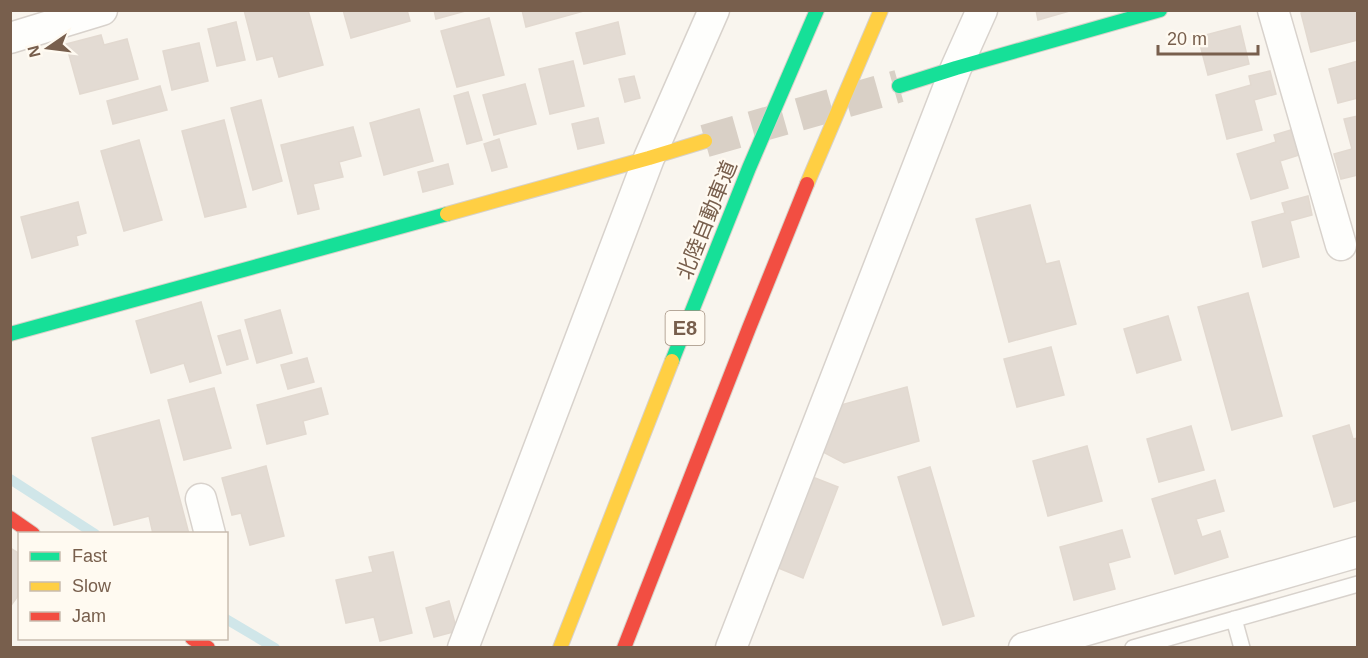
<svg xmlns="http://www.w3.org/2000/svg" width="1368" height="658" font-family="Arial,'Noto Sans JP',sans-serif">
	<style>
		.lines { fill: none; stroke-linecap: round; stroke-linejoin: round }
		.stream { stroke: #d0e6e9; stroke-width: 10 }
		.building { fill: #e3dbd3; stroke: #e2d9d0; stroke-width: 1.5 }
		.secondary-tunnel { stroke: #d9d0c6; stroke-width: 33; stroke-dasharray: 33 16; stroke-linecap: butt }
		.lane-casing { stroke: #d8d2cc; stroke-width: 18 }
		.street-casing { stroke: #d8d2cc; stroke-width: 33 }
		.fast-casing { stroke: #d7d1c9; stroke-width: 16 }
		.slow-casing { stroke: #d7d1c9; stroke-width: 16 }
		.jam-casing { stroke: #d7d1c9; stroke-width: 16 }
		.lane { stroke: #fefefc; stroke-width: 15 }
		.street { stroke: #fefefc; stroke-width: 30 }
		.fast { stroke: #16e098; stroke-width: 14 }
		.slow { stroke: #ffcf43; stroke-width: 14 }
		.jam { stroke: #f24e42; stroke-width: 14 }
		.labels { text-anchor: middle; stroke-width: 4.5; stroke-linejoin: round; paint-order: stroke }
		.shield { fill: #fffaf1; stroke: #a08e7e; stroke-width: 1.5 }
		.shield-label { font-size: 20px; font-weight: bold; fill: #785f4d }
		.street-label { font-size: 21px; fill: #785f4d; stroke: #fffaf1 }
	</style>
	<rect width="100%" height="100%" fill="#f9f5ee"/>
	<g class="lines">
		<path class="stream" d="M10 479 95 534
			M226 619 275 648"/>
	</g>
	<path class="building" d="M244 10H308L323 65 279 77 273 56 257 60Z
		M343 10H407L410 21 351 38Z
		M434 10H469L436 19Z
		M522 10H584V11L526 27Z
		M1036 10H1073L1038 20Z
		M1311 10H1357L1358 40 1311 52 1301 13Z
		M489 18 504 75 457 87 441 31Z
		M236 22 245 60 217 66 208 29Z
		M618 22 625 54 584 64 576 33Z
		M1240 26 1249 64 1208 75 1198 37Z
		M101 35 104 45 127 39 138 79 80 94 66 44Z
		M199 43 208 81 172 90 163 51Z
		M573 61 584 106 550 114 539 69Z
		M1358 61V98L1338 103 1329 69Z
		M1270 71 1276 94 1254 100 1262 130 1227 139 1216 95 1251 85 1249 76Z
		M634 76 640 98 625 102 619 79Z
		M525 84 536 124 494 135 483 95Z
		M160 86 167 110 113 124 107 101Z
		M468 92 482 140 467 144 454 96Z
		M261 100 282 181 253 190 231 108Z
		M419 109 433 161 384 175 370 123Z
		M1358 116V175L1341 179 1334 154 1352 149 1344 119Z
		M598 118 604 143 578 149 572 124Z
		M224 120 246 207 205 217 182 131Z
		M353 127 361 156 339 162 343 177 313 184 319 209 298 214 281 145Z
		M1291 130 1299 155 1280 161 1288 188 1251 199 1237 154 1276 142 1274 135Z
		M499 139 507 167 492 171 484 144Z
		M139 140 162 220 124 231 101 151Z
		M448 164 453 184 423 192 418 172Z
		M1308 196 1312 215 1290 221 1299 257 1263 267 1252 222 1285 213 1282 203Z
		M78 202 86 233 76 236 78 245 32 258 21 217Z
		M1030 205 1046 264 1059 261 1076 324 1009 342 976 219Z
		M1248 293 1282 416 1232 430 1198 307Z
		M201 302 221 373 190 382 184 363 151 373 136 321Z
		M280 310 292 353 257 363 245 320Z
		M1168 316 1181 360 1137 373 1124 329Z
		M240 330 248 359 227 365 218 336Z
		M1051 347 1064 395 1017 407 1004 359Z
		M307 358 314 382 288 389 281 365Z
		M907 387 919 441 844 463 821 451 837 406Z
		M214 388 231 448 184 460 168 400Z
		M321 388 328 414 303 421 306 434 267 444 257 405Z
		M159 420 189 534H153L149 516 114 525 92 438Z
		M1349 425 1353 439 1358 438V500L1334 507 1313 436Z
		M1191 426 1204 470 1159 482 1147 439Z
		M1087 446 1102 501 1048 516 1033 461Z
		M266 466 284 536 250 545 241 513 232 515 222 478Z
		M930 467 974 616 943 625 898 477Z
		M810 476 838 487 803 578 776 567Z
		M1215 480 1224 511 1196 519 1202 537 1220 531 1228 557 1175 574 1152 499Z
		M1122 530 1130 557 1108 563 1115 589 1074 600 1060 547Z
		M10 548 20 554V593L10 607Z
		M393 552 412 633 380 641 374 617 346 623 336 580 373 572 369 557Z
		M449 601 457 631 434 637 426 608Z"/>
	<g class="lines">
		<path class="secondary-tunnel" d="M705 141 899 86"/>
		<defs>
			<path id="lane" d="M1234 619 1242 648
				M1133 648 1358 584"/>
			<path id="street" d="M1273 10 1341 245
				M10 38 102 10
				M201 499 210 534
				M463 648 649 158 714 10
				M731 648 956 68 982 10
				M1024 648 1358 552"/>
			<path id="fast" d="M899 86 956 68 1160 10
				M10 334 447 214
				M672 361 749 168 817 10"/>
			<path id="slow" d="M807 184 881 10
				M447 214 649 158 705 141
				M560 648 672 361"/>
			<path id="jam" d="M10 518 33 534
				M192 638 208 648
				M624 648 749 328 807 184"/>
		</defs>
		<use href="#lane" class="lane-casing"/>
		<use href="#street" class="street-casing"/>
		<use href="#fast" class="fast-casing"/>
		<use href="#slow" class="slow-casing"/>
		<use href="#jam" class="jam-casing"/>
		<use href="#lane" class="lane"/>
		<use href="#street" class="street"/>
		<use href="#fast" class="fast"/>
		<use href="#slow" class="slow"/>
		<use href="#jam" class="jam"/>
	</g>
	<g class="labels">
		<rect class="shield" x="665.5" y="311" width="39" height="34" rx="4.5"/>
		<g class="shield-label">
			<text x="685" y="335">E8</text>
		</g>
		<g class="street-label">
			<text transform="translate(707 220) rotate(-68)" y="7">北陸自動車道</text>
		</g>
	</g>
	<rect width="1368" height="658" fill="none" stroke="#785f4d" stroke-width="24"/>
	<rect x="18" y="532" width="210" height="108" fill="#fffaf1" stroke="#c9bcaf" stroke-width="1.5"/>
	<rect x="30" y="552" width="30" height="9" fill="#16e098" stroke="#c9bcaf" stroke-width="1.5"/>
	<text x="72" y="562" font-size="18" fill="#785f4d">Fast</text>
	<rect x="30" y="582" width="30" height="9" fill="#ffcf43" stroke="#c9bcaf" stroke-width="1.5"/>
	<text x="72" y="592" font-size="18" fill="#785f4d">Slow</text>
	<rect x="30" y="612" width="30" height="9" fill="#f24e42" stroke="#c9bcaf" stroke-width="1.5"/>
	<text x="72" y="622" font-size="18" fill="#785f4d">Jam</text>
	<g transform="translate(48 48) rotate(256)" stroke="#fffaf1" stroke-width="4.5" paint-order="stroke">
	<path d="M0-4.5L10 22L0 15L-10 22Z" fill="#785f4d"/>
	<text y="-9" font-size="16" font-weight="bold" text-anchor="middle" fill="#785f4d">N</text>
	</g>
	<path d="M1158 45v9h100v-9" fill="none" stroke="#785f4d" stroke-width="3"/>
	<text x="1167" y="45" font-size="18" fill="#785f4d" stroke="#fffaf1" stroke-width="4.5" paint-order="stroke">20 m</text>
</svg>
